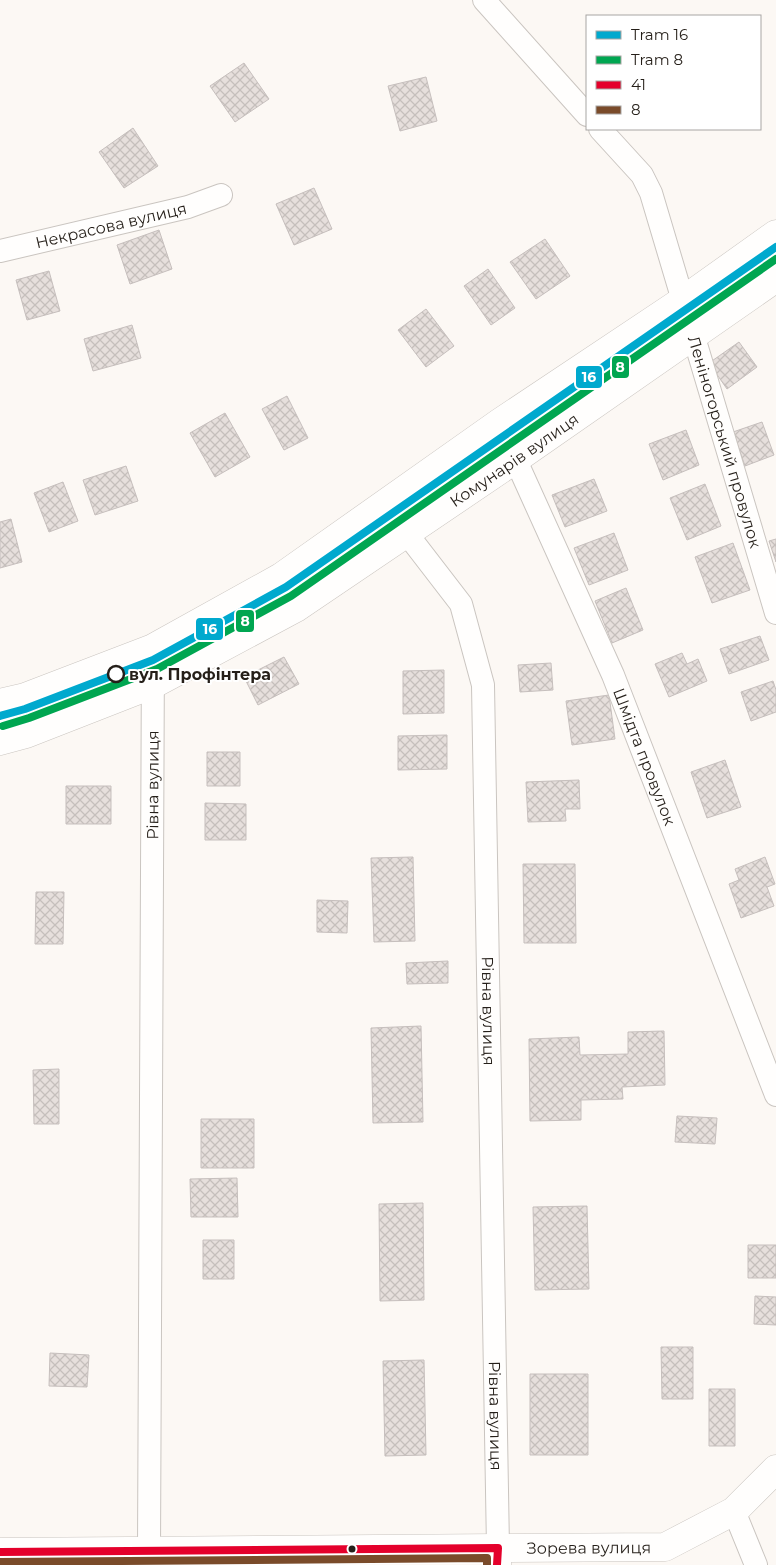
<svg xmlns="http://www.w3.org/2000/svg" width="776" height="1565" font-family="Montserrat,sans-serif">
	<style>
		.building { fill: url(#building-cross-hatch); stroke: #c6bfbd }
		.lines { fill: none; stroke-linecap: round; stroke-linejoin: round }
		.street-casing { stroke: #cac5c0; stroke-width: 24 }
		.secondary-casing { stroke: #cac5c0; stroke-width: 29 }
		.street { stroke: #fffefd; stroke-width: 22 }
		.secondary { stroke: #fffefd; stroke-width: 28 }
		.bus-1-casing { stroke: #fff; stroke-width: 11 }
		.bus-2-casing { stroke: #fff; stroke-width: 11 }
		.bus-1 { stroke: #e4002b; stroke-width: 8 }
		.bus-2 { stroke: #7a4b2a; stroke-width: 8 }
		.tram-1-casing { stroke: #fff; stroke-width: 11 }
		.tram-2-casing { stroke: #fff; stroke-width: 11 }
		.tram-1 { stroke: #00a9ce; stroke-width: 8 }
		.tram-2 { stroke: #00a651; stroke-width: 8 }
		.stop-dot { fill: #fff; stroke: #251f19; stroke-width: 2.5 }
		.bus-dot { fill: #251f19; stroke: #fff; stroke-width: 2 }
		.labels { text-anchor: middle; stroke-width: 4; stroke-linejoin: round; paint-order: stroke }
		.street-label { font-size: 16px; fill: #251f19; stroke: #fff }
		.stop-label { font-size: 16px; font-weight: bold; fill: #251f19; stroke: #fff; text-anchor: start }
		.line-badge { stroke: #fff; stroke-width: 2 }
		.badge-label { font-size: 14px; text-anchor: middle; font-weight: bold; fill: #fff }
	</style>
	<defs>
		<pattern id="building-cross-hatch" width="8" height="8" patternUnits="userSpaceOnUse" patternTransform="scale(1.25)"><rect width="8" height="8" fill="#e6dfdc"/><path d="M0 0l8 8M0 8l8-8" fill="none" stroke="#c5bfbc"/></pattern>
	</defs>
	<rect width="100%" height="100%" fill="#fcf8f4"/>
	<path class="building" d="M244 63 269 99 235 122 210 86Z
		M426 77 437 121 400 131 388 86Z
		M133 128 158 166 124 188 99 152Z
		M314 188 332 229 294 245 276 204Z
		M159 230 172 269 130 284 117 245Z
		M545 239 570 276 536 299 510 262Z
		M488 269 515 308 491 325 464 286Z
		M49 271 60 311 27 320 16 280Z
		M426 309 454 346 426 367 398 330Z
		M132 325 141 358 93 371 84 339Z
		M739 342 757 367 727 389 709 363Z
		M287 396 308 438 284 450 262 409Z
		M225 413 250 457 215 477 190 433Z
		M762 422 774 455 745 466 733 432Z
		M686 430 699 465 663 480 649 444Z
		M126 466 138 501 95 515 83 480Z
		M594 479 607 511 565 527 552 495Z
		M63 482 78 521 49 532 34 493Z
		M705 484 721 526 687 540 670 498Z
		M11 519 22 562 0 568V522Z
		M614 533 628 570 589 585 574 548Z
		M776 539V562L769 541Z
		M733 543 750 590 712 603 695 557Z
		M626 588 643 630 612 643 595 601Z
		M760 636 769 660 729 674 720 649Z
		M682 653 687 664 698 659 707 681 669 697 655 664Z
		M284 657 299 684 258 705 244 677Z
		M551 663 553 690 520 692 518 665Z
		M444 670V713L403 714V671Z
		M773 681 776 690V712L751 721 741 692Z
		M609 695 615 739 572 745 566 701Z
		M447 735V769L398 770V736Z
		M207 752H240V786H207Z
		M725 760 741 807 707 818 691 772Z
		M579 780 580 809H565L566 821 528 822 526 782Z
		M66 786H111V824H66Z
		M205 803 246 804V840H205Z
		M413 857 415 941 374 942 371 858Z
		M765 857 775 884 767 887 774 906 741 918 729 884 739 880 735 869Z
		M523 864H575L576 943H524Z
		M36 892H64L63 944H35Z
		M317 900 348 901 347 933 317 932Z
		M448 961V983L407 984 406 963Z
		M421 1026 423 1122 373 1123 371 1028Z
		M664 1031 665 1085 622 1087 623 1099 581 1100V1120L530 1121 529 1039 579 1037 580 1055 628 1054V1032Z
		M59 1069V1124H34L33 1070Z
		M677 1116 717 1118 715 1144 675 1142Z
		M201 1119H254V1168H201Z
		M237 1178 238 1217H191L190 1179Z
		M423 1203 424 1300 380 1301 379 1204Z
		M587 1206 589 1289 535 1290 533 1207Z
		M203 1240H234V1279H203Z
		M748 1245H776V1278H748Z
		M755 1296 776 1297V1325L754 1324Z
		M661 1347H693V1399H662Z
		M50 1353 89 1355 87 1387 49 1386Z
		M424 1360 426 1455 385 1456 383 1361Z
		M530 1374H588V1455H530Z
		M709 1389H735V1446H709Z"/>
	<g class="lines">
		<defs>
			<g id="street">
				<path d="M484 0 587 115"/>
				<path id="s1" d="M600 129 642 175 651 193 776 613"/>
				<path id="s2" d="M0 251 188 207 221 195"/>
				<path id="s3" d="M499 423 613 675 776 1095"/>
				<path id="s4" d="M384 504 461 604 483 685 498 1548"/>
				<path d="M734 1511 756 1565"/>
				<path id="s5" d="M149 1551 153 648"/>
			</g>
			<g id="secondary">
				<path d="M0 703 25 697 153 648 281 577 499 423 682 301 776 234"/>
				<path id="s6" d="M0 741 26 734 154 684 296 608 516 459 776 278"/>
				<path id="s7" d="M498 1548 665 1547 734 1511 776 1469"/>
				<path d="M0 1552 498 1548 497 1565"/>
			</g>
		</defs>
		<use href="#street" class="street-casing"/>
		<use href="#secondary" class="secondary-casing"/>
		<use href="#street" class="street"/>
		<use href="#secondary" class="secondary"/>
		<defs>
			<path id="bus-1" d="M0 1552 498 1548 497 1565"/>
			<path id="bus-2" d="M0 1562 487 1558V1564"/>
		</defs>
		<use href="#bus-1" class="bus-1-casing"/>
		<use href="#bus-2" class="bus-2-casing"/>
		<use href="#bus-1" class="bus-1"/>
		<use href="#bus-2" class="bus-2"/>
		<defs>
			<path id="tram-1" d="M0 716 25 709 153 660 286 587 776 247"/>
			<path id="tram-2" d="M3 726 29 718 157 669 291 596 776 259"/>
		</defs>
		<use href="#tram-1" class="tram-1-casing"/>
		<use href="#tram-2" class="tram-2-casing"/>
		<use href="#tram-1" class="tram-1"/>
		<use href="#tram-2" class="tram-2"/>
	</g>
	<circle class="stop-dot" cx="116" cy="674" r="8"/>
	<circle class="bus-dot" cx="352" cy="1549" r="4.5"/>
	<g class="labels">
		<g class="street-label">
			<text dy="6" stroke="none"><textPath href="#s2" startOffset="114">Некрасова вулиця</textPath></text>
			<text dy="6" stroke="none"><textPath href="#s1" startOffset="342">Леніногорський провулок</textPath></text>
			<text dy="6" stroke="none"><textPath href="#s6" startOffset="589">Комунарів вулиця</textPath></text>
			<text dy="6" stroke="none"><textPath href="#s3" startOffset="364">Шмідта провулок</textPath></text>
			<text dy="6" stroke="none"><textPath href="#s5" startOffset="766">Рівна вулиця</textPath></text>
			<text dy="6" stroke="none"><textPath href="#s4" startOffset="536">Рівна вулиця</textPath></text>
			<text dy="6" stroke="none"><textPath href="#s4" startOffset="941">Рівна вулиця</textPath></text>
			<text dy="6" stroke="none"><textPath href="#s7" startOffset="91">Зорева вулиця</textPath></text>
		</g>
		<g class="stop-label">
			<text x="129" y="680">вул. Профінтера</text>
		</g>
	</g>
	<g class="line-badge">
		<rect x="611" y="355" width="19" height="24" rx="5" fill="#00a651"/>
		<rect x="575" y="365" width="28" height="24" rx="5" fill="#00a9ce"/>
		<rect x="235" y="609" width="20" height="24" rx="5" fill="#00a651"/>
		<rect x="195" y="617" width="29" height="24" rx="5" fill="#00a9ce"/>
	</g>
	<g class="badge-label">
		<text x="620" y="372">8</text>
		<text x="589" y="382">16</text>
		<text x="245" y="626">8</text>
		<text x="210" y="634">16</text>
	</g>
	<rect x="586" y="15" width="175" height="115" fill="#ffffff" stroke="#a8a5a3"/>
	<rect x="596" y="31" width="25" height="8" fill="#00a9ce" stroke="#a8a5a3"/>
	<text x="631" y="40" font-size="15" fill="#251f19">Tram 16</text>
	<rect x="596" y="56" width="25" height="8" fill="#00a651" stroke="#a8a5a3"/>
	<text x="631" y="65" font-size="15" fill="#251f19">Tram 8</text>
	<rect x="596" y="81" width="25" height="8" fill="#e4002b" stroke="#a8a5a3"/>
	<text x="631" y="90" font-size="15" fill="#251f19">41</text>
	<rect x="596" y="106" width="25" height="8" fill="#7a4b2a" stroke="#a8a5a3"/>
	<text x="631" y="115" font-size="15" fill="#251f19">8</text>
</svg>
